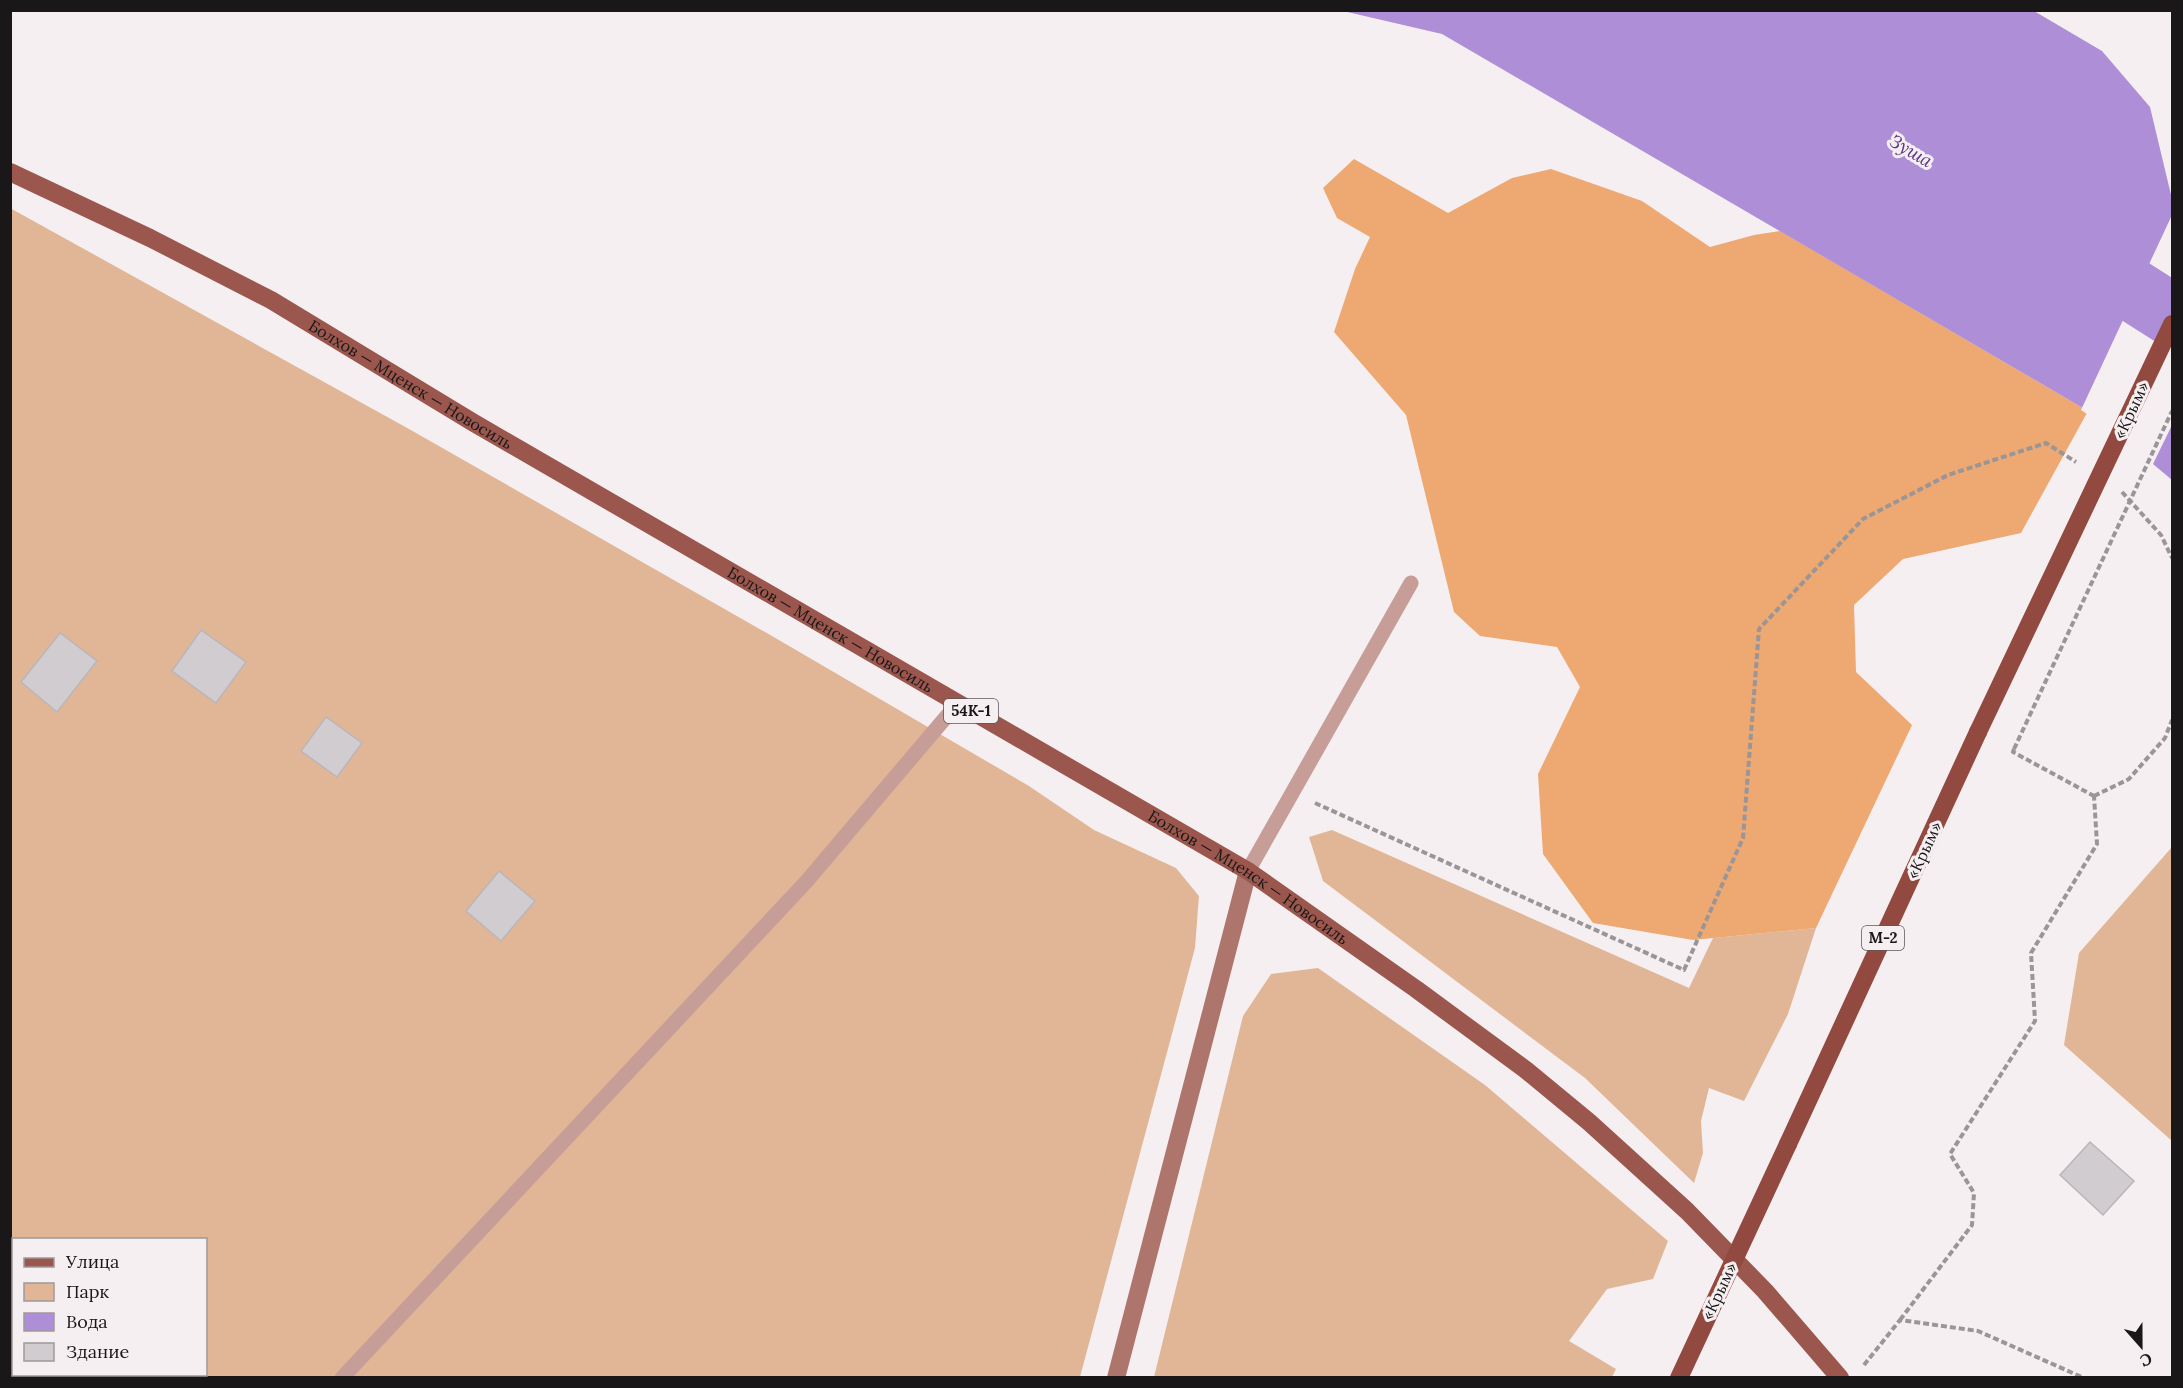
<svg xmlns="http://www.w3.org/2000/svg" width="2183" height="1388" font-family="Lora,serif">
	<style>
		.green { fill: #e1b697; fill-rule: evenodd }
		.forest { fill: #eea872 }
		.water { fill: #ae8fd7 }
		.pier { fill: #f6eff1 }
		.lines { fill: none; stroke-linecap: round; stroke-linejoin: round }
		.river { stroke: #ae8fd7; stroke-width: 63 }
		.building { fill: #d1ccd0; stroke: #bab5b9; stroke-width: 1.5 }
		.path { stroke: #9a9596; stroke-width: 4; stroke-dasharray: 6 3; stroke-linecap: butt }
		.service { stroke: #c69e97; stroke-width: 15 }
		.secondary { stroke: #ae756c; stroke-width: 18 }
		.primary { stroke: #9b574d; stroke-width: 18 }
		.trunk { stroke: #924a40; stroke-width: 18 }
		.path-bridge { stroke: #9a9596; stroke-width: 4; stroke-dasharray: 6 3; stroke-linecap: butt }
		.trunk-bridge { stroke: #924a40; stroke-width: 18 }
		.labels { text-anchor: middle; stroke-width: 6; stroke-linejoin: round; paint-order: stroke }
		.shield { fill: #f6eff1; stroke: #5b5859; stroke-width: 1.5 }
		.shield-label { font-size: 15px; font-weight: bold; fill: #191718 }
		.street-label { font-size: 16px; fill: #191718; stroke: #f6eff1 }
		.water-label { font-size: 18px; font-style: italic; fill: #5c3387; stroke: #f6eff1 }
	</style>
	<rect width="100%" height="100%" fill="#f6eff1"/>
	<path class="green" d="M10 208 409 429 772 636 1029 786 1094 830 1176 868 1199 896 1195 948 1080 1377H11ZM14 1240H206V1374H14Z
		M1332 830 1689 988 1713 938 1816 928 1788 1014 1744 1101 1709 1088 1701 1121 1703 1153 1694 1183 1585 1078 1323 881 1309 837Z
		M2172 847V1141L2064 1045 2079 953Z
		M1318 968 1485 1085 1668 1241 1653 1279 1607 1289 1569 1341 1616 1369 1612 1377H1154L1243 1016 1271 974Z"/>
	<path class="forest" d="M1354 159 1448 213 1512 178 1551 169 1642 201 1710 247 1754 235 1780 231 2088 411 2021 533 1903 559 1854 605 1856 672 1912 725 1816 928 1693 940 1593 923 1543 854 1538 774 1580 687 1557 647 1480 636 1454 612 1406 415 1334 332 1355 269 1370 237 1337 218 1323 188Z"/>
	<path class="water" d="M1343 11H2034L2102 51 2150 107 2172 199V229L2088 411 1442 34Z
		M2172 425V480L2153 464Z"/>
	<path class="pier" d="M2172 215V236L2091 412 2087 414 2081 410Z"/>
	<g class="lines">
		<path class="river" d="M2068 249 2172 315"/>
	</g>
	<path class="building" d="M201 630 246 662 216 703 172 671Z
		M60 633 97 661 57 712 21 682Z
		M326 717 362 743 337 777 301 751Z
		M499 871 535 901 501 941 466 911Z
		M2090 1142 2134 1181 2103 1215 2060 1175Z"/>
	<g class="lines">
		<path class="path" d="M2122 492 2161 535 2172 558
			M2014 749 2013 752 2094 796
			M2094 796 2129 779 2165 738 2172 720
			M1315 803 1684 970 1743 838 1759 629 1863 519 1948 475 2046 443 2076 462
			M1900 1320 1972 1225 1974 1193 1950 1154 2035 1021 2031 953 2097 844 2094 796
			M1864 1365 1900 1320 1978 1331 2084 1378"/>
		<path class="service" d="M1248 871 1411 583
			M342 1378 806 882 958 703"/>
		<path class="secondary" d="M1116 1378 1248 871"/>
		<path class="primary" id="s1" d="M10 172 150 238 271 300 474 423 1248 871 1416 989 1526 1070 1589 1122 1687 1211 1765 1291 1840 1378"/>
		<path class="trunk" d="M1788 1144 1978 732"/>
		<path class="path-bridge" d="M2014 749 2172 411"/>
		<path class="trunk-bridge" d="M1978 732 2172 324
			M1679 1378 1788 1144"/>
	</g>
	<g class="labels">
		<g class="shield">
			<rect x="944" y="699" width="54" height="24" rx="4.5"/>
			<rect x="1862" y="926" width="42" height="24" rx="4.5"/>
		</g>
		<g class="shield-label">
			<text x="971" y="716">54К-1</text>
			<text x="1883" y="943">М-2</text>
		</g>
		<g class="street-label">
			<text dy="6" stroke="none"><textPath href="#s1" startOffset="454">Болхов — Мценск — Новосиль</textPath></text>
			<text transform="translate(2131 410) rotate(-65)" y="6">«Крым»</text>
			<text dy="6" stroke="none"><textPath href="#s1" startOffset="940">Болхов — Мценск — Новосиль</textPath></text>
			<text transform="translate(1924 850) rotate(-65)" y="6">«Крым»</text>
			<text dy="6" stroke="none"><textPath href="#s1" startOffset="1426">Болхов — Мценск — Новосиль</textPath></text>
			<text transform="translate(1719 1291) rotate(-65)" y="6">«Крым»</text>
		</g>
		<g class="water-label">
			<text transform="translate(1911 151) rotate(31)" y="6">Зуша</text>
		</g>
	</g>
	<rect width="2183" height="1388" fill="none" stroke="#191718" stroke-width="24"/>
	<rect x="12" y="1238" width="195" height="138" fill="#f6eff1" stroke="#9e999a" stroke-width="1.5"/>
	<rect x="24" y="1258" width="30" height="9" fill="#9b574d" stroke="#9e999a" stroke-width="1.5"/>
	<text x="66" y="1268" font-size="18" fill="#191718">Улица</text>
	<rect x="24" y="1283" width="30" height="18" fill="#e1b697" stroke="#9e999a" stroke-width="1.5"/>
	<text x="66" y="1298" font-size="18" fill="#191718">Парк</text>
	<rect x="24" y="1313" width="30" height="18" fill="#ae8fd7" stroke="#9e999a" stroke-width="1.5"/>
	<text x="66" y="1328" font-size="18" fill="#191718">Вода</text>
	<rect x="24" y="1343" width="30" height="18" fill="#d1ccd0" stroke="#9e999a" stroke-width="1.5"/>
	<text x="66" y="1358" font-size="18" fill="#191718">Здание</text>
	<g transform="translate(2141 1346) rotate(159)" stroke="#f6eff1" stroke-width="4.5" paint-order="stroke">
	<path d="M0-4.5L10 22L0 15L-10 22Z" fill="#191718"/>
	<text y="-9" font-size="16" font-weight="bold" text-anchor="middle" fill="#191718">С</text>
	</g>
</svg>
